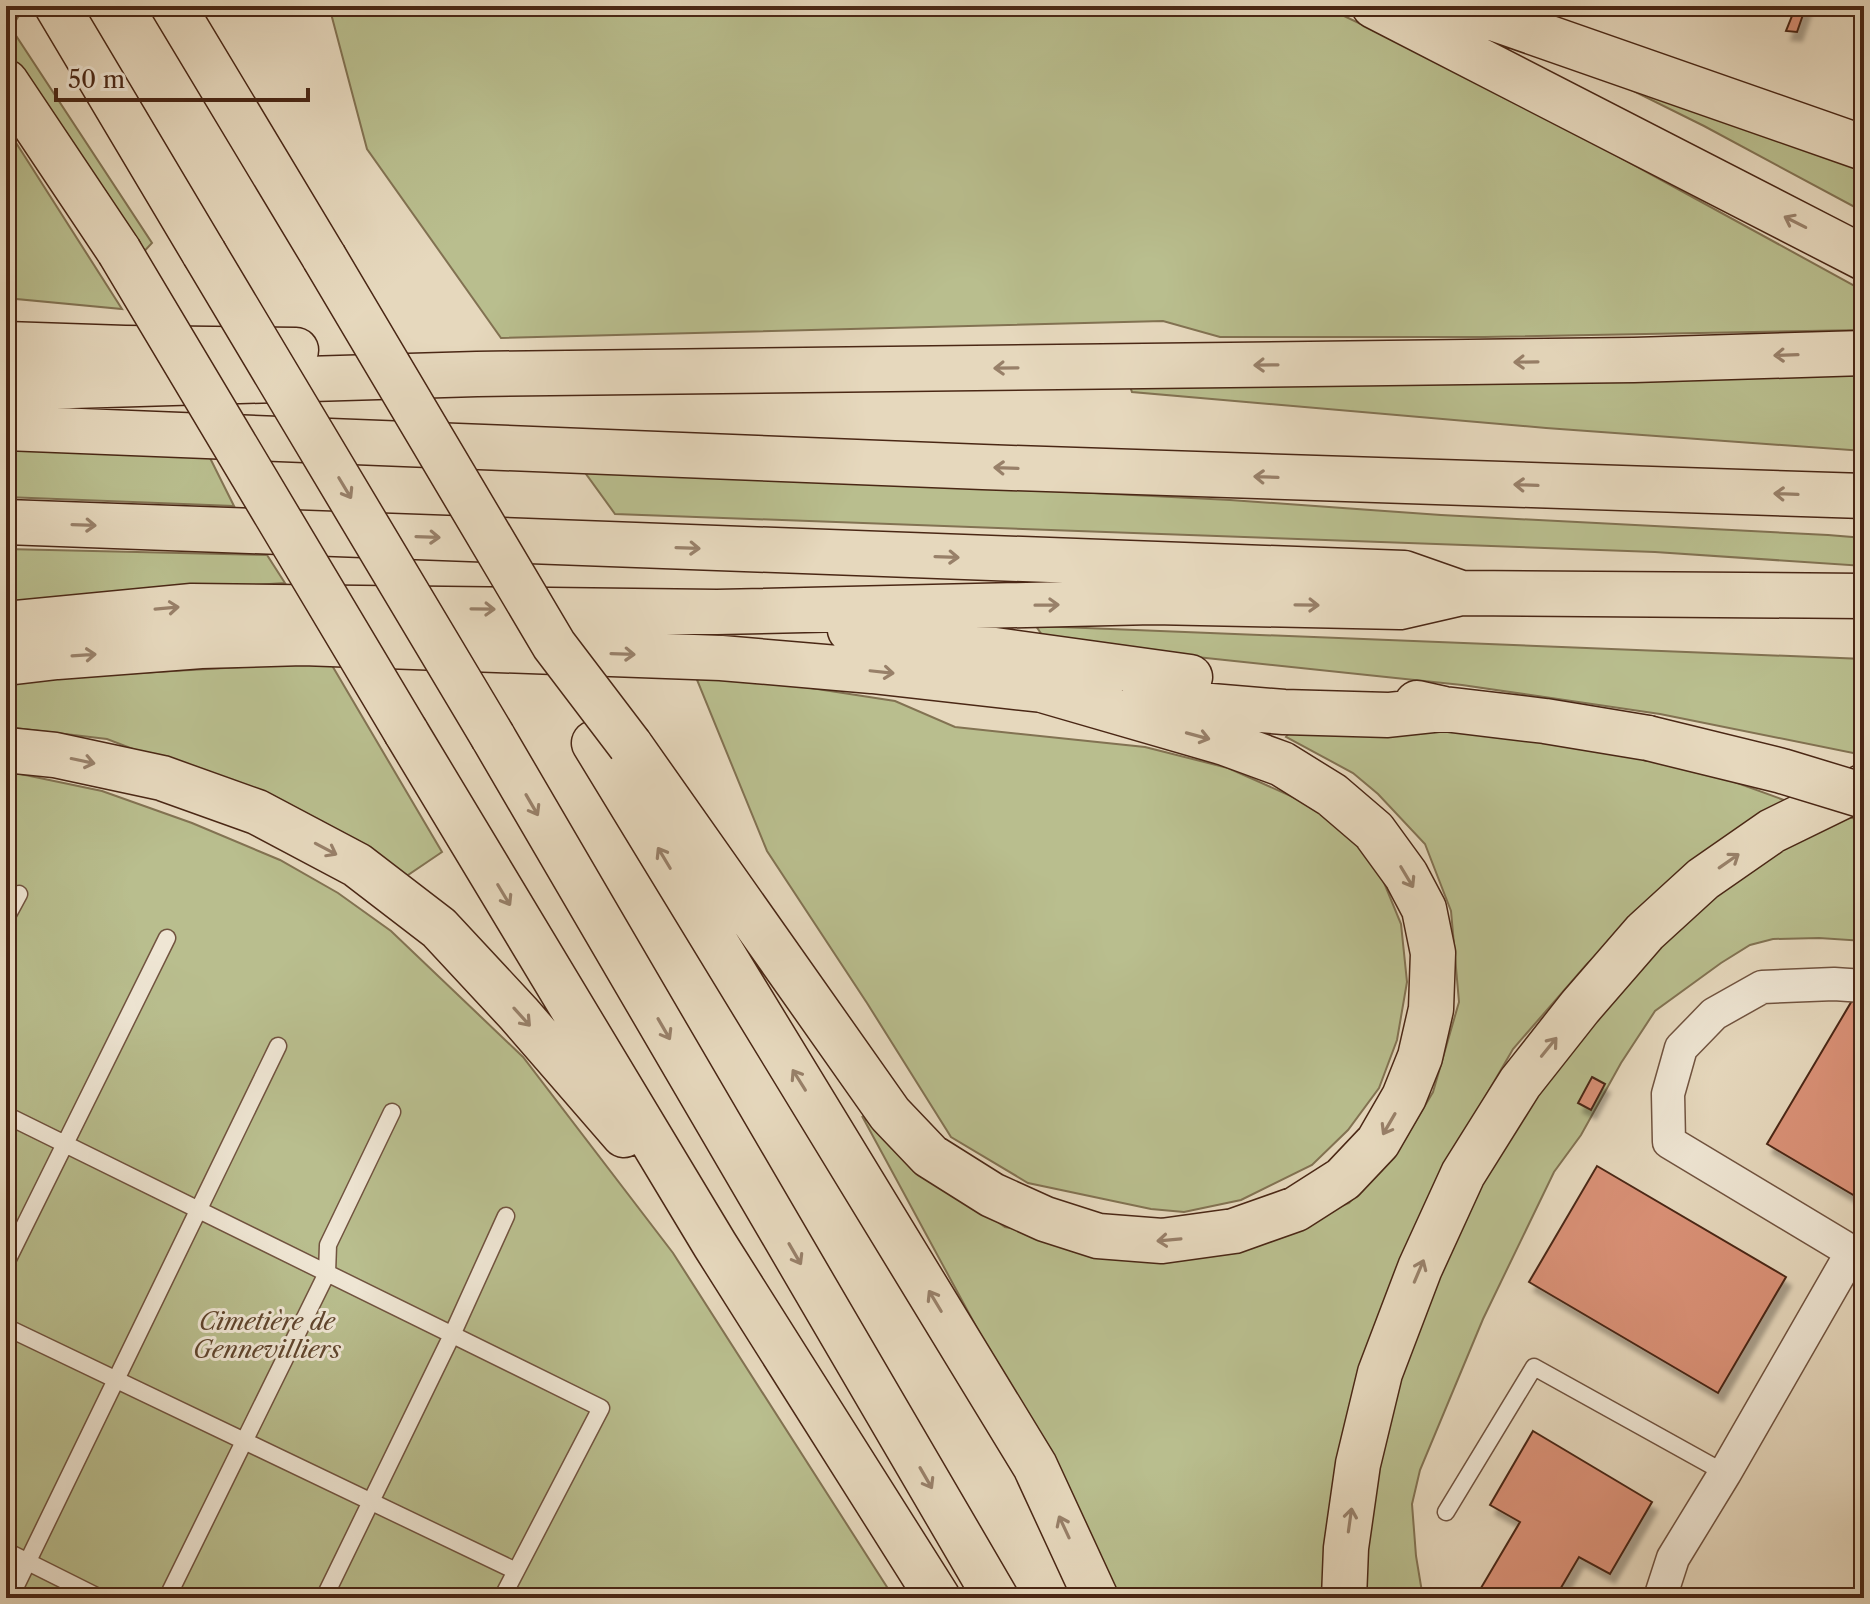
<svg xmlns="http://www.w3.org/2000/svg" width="1870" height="1604" font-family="'Libre Caslon Text',serif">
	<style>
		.green { fill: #b9be8e; stroke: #827252; stroke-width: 2 }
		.building { fill: #da9177; stroke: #4a2715; stroke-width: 2; filter: url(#shadow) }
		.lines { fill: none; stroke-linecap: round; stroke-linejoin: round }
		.lane-casing { stroke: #71533f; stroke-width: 19 }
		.street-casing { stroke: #71533f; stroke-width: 35 }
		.highway-casing { stroke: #4a2715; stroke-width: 47 }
		.lane { stroke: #efe6d4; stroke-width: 16 }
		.street { stroke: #efe6d4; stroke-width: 32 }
		.highway { stroke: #e6d8bd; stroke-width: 44 }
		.highway-bridge-casing { stroke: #4a2715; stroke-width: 47; stroke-linecap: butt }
		.highway-bridge { stroke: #e6d8bd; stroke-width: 44 }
		.oneway { stroke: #988069 }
		.labels { text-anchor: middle; stroke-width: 6; stroke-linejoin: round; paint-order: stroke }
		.park-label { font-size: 24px; font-style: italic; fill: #60452d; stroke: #efe6d4 }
	</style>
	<defs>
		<filter id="shadow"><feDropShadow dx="5" dy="9" stdDeviation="2" flood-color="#0004"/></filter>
	</defs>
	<rect width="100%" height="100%" fill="#e6d8bd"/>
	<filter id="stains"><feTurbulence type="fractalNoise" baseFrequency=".0025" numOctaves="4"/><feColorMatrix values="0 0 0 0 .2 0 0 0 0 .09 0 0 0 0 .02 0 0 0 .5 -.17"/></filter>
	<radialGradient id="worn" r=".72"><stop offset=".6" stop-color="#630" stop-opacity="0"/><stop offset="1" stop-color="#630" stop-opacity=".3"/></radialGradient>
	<path class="green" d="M6 6H25L11 28 152 243 138 258 6 48Z
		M329 6H1323L1475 78 1864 291V330L1484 337H1220L1163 321 501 338 367 149Z
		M1462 6 1864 151V212L1704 126Z
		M6 127 122 309 6 298Z
		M1124 370H1864V451L1546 428 1132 392Z
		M6 449 209 456 234 506 6 497Z
		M581 467 1230 500 1441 515 1828 535 1864 538V566L1655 552 615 514Z
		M6 549 267 555 285 583 126 593 6 607Z
		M1036 626 1864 659V752L1858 754 1660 714 1462 685 1046 641Z
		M330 662 442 852 405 877 310 817 107 739 6 727V683L34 679Z
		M693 670 895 701 955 727 1145 747 1228 768 1302 801 1343 829 1378 868 1401 924 1407 982 1397 1040 1379 1088 1348 1130 1312 1165 1241 1200 1184 1212 1151 1209 1028 1183 951 1137 867 1003 767 851Z
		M1299 720 1542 735 1718 776 1784 800 1713 852 1647 906 1587 964 1513 1049 1455 1149 1323 1598H1120L1055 1472 862 1116 932 1176 1005 1227 1154 1255 1259 1240 1349 1203 1398 1151 1433 1092 1459 1002 1451 911 1425 844 1378 794 1353 773 1286 737Z
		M6 771 102 791 192 823 280 860 338 893 391 931 523 1057 673 1253 894 1598H6Z
		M1829 810 1864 822V941L1819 938 1773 939 1750 945 1721 963 1655 1011 1621 1063 1581 1135 1554 1172 1483 1319 1420 1470 1412 1504 1416 1556 1423 1598H1364L1369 1495 1396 1390 1443 1265 1500 1147 1622 982 1735 877Z"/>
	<path class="building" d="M1796 6H1806L1797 32 1786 31Z
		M1853 999 1864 1006V1194L1855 1196 1767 1144Z
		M1592 1077 1605 1084 1591 1110 1578 1103Z
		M1597 1166 1786 1277 1718 1393 1529 1282Z
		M1533 1431 1652 1502 1610 1574 1579 1557 1555 1598H1480L1478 1593 1520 1522 1490 1505Z"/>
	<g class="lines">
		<defs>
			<path id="lane" d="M6 918 19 894
				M6 1115 601 1408 502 1598
				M6 1263 167 938
				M6 1327 516 1571
				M1446 1512 1534 1367 1725 1473
				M6 1551 100 1598
				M10 1598 278 1046
				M167 1598 327 1273 328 1245 392 1112
				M324 1598 452 1335 506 1216"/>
			<path id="street" d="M1852 1252 1669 1142 1668 1094 1681 1048 1714 1014 1762 987 1834 984 1864 986
				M1660 1598 1673 1558 1725 1473 1852 1252 1864 1259"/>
			<path id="highway" d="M57 6 204 253
				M173 6 324 257
				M1374 6 1864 258
				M1458 6 1864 148
				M6 82 119 251
				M6 344 125 348 296 350
				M6 388 477 374 1634 360 1864 353
				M6 428 983 467 1864 496
				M6 522 1404 573 1461 593
				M6 624 192 606 717 612 1153 602 1400 607 1461 593 1864 596
				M850 630 1190 677
				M6 663 57 657 201 646 303 643 721 658 872 671 1042 690H1072
				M1144 697 1199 705 1284 712 1388 715 1444 709
				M1417 703 1444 709 1545 721 1648 738
				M406 732 715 1245 938 1598
				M493 737 996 1598
				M594 743 1035 1466 1096 1598
				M630 745 890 1114 930 1156 992 1195 1045 1219 1098 1236 1162 1241 1234 1231 1296 1209 1343 1179 1378 1142 1404 1097 1420 1057 1431 1009 1433 953 1424 909 1406 875 1374 831 1332 795 1282 764 1225 743 1042 690
				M6 750 55 755 162 778 257 812 357 865 439 928 519 1014 624 1135
				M1344 1598 1346 1548 1358 1464 1380 1373 1420 1268 1463 1174 1520 1083 1580 1007 1645 932 1703 879 1772 831 1864 786"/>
		</defs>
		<use href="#lane" class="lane-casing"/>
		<use href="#street" class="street-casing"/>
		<use href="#highway" class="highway-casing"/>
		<use href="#lane" class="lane"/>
		<use href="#street" class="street"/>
		<use href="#highway" class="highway"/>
		<defs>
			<path id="highway-bridge" d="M119 251 406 732
				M204 253 493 737
				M324 257 554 645 630 745
				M1648 738 1782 771 1864 796"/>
		</defs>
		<use href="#highway-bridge" class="highway-bridge-casing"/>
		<use href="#highway-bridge" class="highway-bridge"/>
	</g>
	<defs><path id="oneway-shaft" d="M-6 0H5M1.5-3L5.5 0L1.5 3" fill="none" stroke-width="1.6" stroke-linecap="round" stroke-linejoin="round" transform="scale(2)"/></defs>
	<g class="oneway">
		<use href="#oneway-shaft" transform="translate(1795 222) rotate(-153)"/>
		<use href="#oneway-shaft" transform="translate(1786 355) rotate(178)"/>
		<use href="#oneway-shaft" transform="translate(1526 362) rotate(179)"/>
		<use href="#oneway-shaft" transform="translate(1266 365) rotate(179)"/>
		<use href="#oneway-shaft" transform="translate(1006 368) rotate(179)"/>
		<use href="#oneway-shaft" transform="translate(1006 468) rotate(-178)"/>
		<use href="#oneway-shaft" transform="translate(1266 477) rotate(-178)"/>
		<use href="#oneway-shaft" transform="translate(1526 485) rotate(-178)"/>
		<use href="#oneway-shaft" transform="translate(345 488) rotate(59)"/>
		<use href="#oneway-shaft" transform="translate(1786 494) rotate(-178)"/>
		<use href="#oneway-shaft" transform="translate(84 525) rotate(2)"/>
		<use href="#oneway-shaft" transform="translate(428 537) rotate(2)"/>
		<use href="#oneway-shaft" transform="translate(688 548) rotate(2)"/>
		<use href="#oneway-shaft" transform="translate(947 557) rotate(2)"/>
		<use href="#oneway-shaft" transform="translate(1047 605) rotate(-1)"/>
		<use href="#oneway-shaft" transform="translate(1307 605) rotate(1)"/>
		<use href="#oneway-shaft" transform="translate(167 608) rotate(-5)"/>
		<use href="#oneway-shaft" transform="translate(483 609) rotate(1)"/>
		<use href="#oneway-shaft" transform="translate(623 654) rotate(2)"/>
		<use href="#oneway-shaft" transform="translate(84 655) rotate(-4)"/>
		<use href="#oneway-shaft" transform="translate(882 672) rotate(6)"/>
		<use href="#oneway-shaft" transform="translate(1198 736) rotate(15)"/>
		<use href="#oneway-shaft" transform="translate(83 761) rotate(12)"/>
		<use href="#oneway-shaft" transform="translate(532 805) rotate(60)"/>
		<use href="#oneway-shaft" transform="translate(326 849) rotate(28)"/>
		<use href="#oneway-shaft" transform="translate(664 858) rotate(-121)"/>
		<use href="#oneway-shaft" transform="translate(1729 861) rotate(-35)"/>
		<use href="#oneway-shaft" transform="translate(1407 877) rotate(59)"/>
		<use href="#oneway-shaft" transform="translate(504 895) rotate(59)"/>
		<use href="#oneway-shaft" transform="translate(522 1017) rotate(48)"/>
		<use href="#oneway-shaft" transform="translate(664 1029) rotate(60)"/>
		<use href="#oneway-shaft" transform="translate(1549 1047) rotate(-51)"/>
		<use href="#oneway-shaft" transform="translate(799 1080) rotate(-122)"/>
		<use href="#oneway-shaft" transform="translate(1389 1124) rotate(120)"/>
		<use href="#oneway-shaft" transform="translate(1169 1240) rotate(175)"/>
		<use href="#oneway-shaft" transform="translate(795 1254) rotate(60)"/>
		<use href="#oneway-shaft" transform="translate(1419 1271) rotate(-67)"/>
		<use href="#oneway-shaft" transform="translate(935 1301) rotate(-121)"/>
		<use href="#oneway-shaft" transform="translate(926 1478) rotate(60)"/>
		<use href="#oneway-shaft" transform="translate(1350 1520) rotate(-82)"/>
		<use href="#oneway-shaft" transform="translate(1064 1527) rotate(-115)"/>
	</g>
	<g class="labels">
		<g class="park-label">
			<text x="267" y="1330">Cimetière de<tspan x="267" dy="28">Gennevilliers</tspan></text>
		</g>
	</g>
	<rect width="1870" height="1604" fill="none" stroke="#e6d8bd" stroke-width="32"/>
	<rect x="8" y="8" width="1854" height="1588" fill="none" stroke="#4a2715" stroke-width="4"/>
	<rect x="16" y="16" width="1838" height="1572" fill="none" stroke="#4a2715" stroke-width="2"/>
	<path d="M56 88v12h252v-12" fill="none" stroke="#4a2715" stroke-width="4"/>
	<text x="68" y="88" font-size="24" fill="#4a2715" stroke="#efe6d4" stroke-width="6" paint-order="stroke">50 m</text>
	<rect width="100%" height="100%" filter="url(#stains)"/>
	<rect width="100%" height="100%" fill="url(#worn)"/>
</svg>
